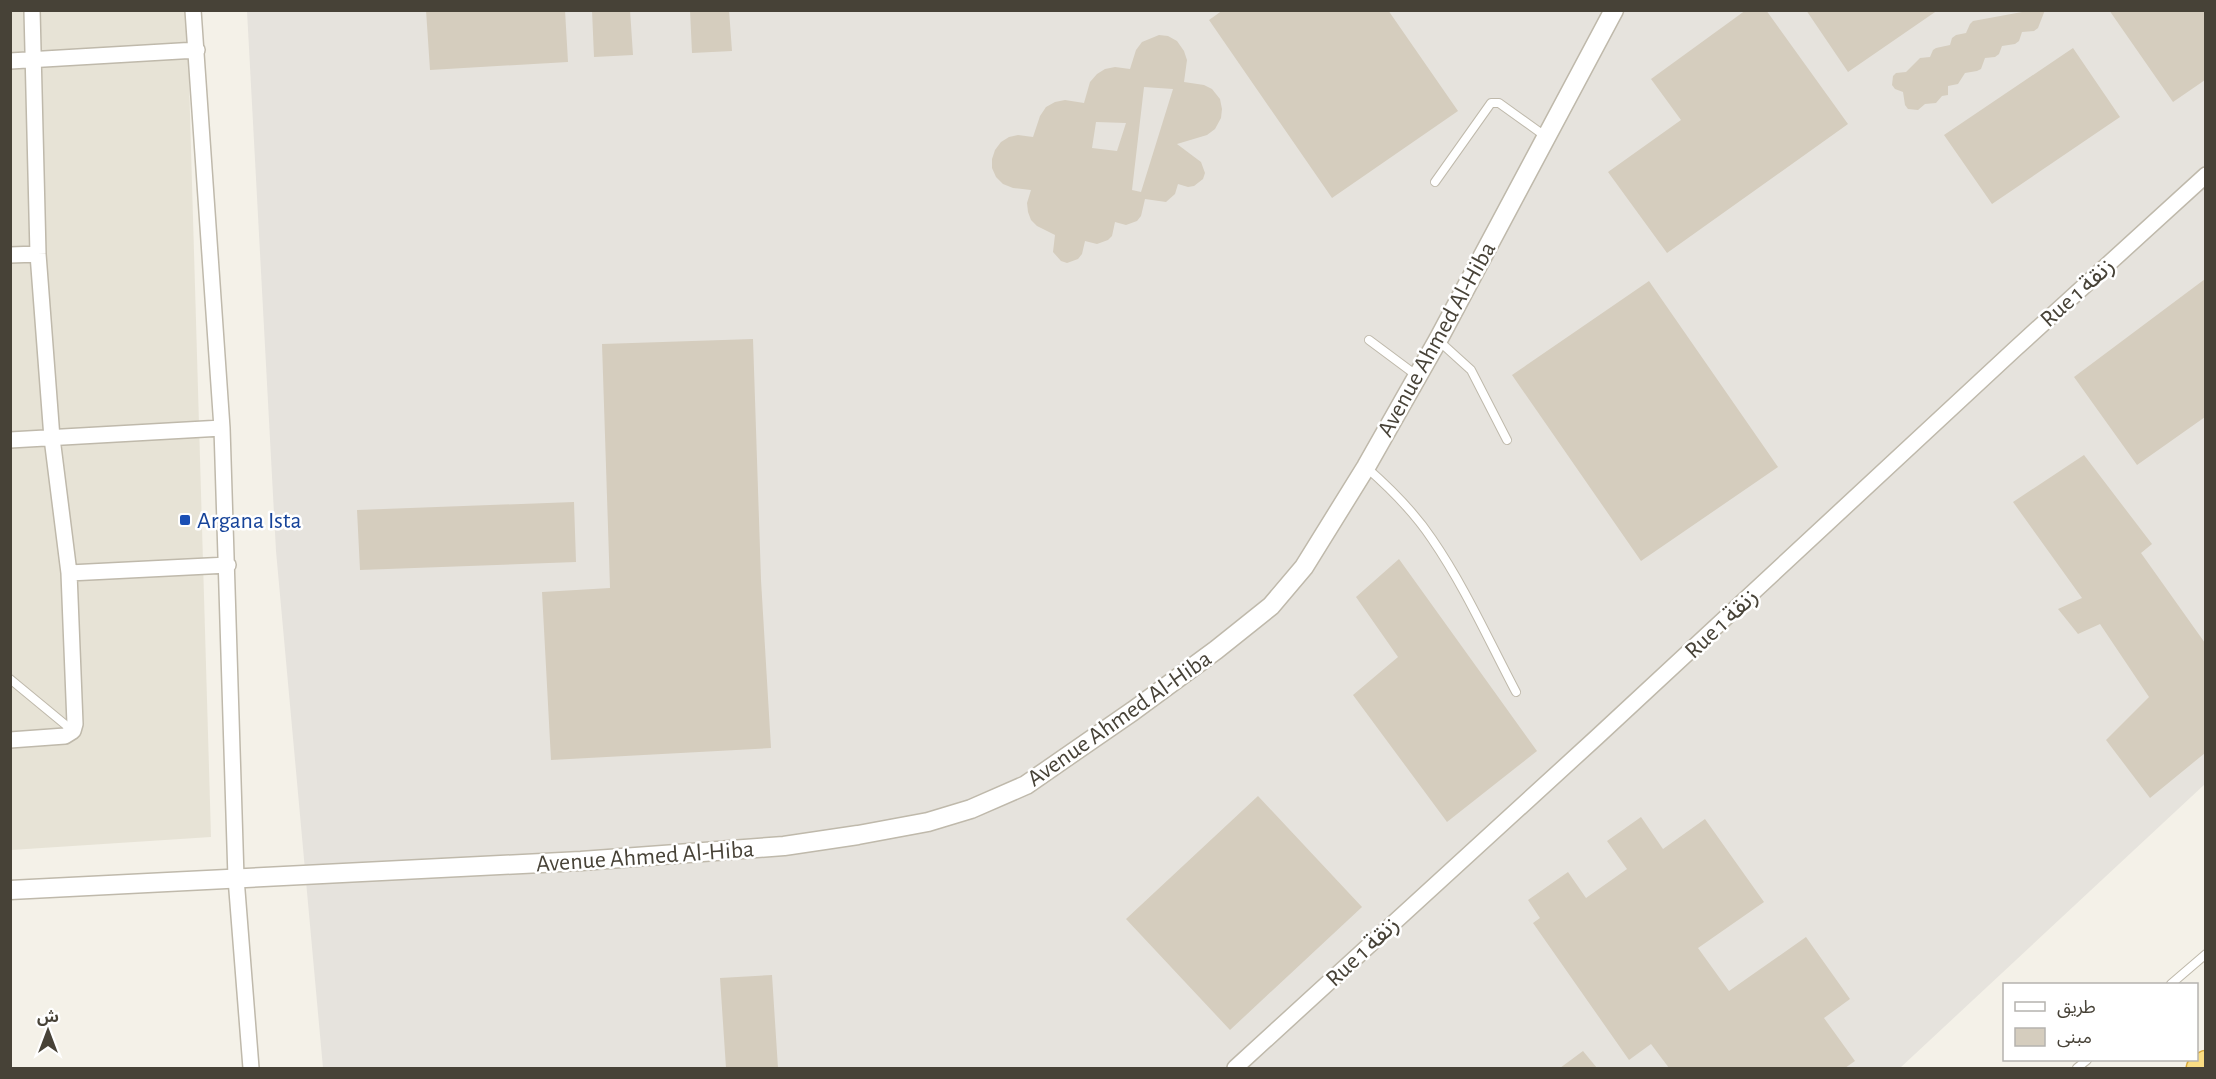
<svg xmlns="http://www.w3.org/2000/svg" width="2216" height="1079" font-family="'Alegreya Sans','Noto Sans Arabic',sans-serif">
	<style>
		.residential { fill: #e7e3d6 }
		.industrial { fill: #e6e3dd }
		.building { fill: #d5cdbe; fill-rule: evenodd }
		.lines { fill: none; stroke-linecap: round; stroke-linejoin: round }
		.service-casing { stroke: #bfb9ab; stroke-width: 10 }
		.minor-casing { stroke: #bfb9ab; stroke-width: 18 }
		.tertiary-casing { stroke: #bfb9ab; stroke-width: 21 }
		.trunk-casing { stroke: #d9aa3c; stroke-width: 27 }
		.service { stroke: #fff; stroke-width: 8 }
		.minor { stroke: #fff; stroke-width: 15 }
		.tertiary { stroke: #fff; stroke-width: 18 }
		.trunk { stroke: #fadd83; stroke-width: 24 }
		.transit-dot { fill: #1a4fb4; stroke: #fff; stroke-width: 2 }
		.labels { text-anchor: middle; stroke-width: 5; stroke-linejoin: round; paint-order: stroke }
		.street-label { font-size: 24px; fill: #474237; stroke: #fff }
		.transit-label { font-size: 24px; fill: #164399; stroke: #fff; text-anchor: start }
	</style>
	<rect width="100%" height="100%" fill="#f4f1e8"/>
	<path class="residential" d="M11 11H187L211 837 11 850Z"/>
	<path class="industrial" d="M247 11H2205V784L1900 1068H323L276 551Z"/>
	<path class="building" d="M426 10H565L568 62 430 70Z
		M592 10H630L633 55 594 57Z
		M690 10H729L732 51 692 53Z
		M1223 10H1388L1458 111 1332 198 1209 20Z
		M1746 10H1766L1848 124 1667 253 1608 172 1681 120 1651 79Z
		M1806 10H1938L1848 72Z
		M2033 10H2045L2038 28 2034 31 2022 32 2019 41 2015 44 2002 46 1999 54 1995 57 1985 58 1981 69 1977 71 1965 73 1958 84 1948 86V95L1942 96 1936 103 1925 104 1918 110 1908 109 1905 105 1903 92 1895 89 1892 85 1893 76 1896 73 1906 72 1920 58 1930 57 1933 50 1936 48 1950 45 1952 38 1956 35 1966 33 1970 24 1973 21Z
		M2109 10H2205V80L2173 102Z
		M1159 35 1168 36 1177 41 1184 51 1187 60 1184 82 1204 85 1212 89 1220 99 1222 109 1221 118 1215 129 1207 135 1177 144 1201 162 1205 173 1203 179 1194 186 1188 187 1178 184 1175 194 1166 202 1145 199 1141 216 1137 221 1126 225 1115 222 1112 236 1108 240 1097 244 1085 241 1082 254 1078 259 1067 263 1061 261 1053 252 1055 235 1037 226 1031 220 1028 212 1027 203 1031 190 1013 188 1003 184 996 177 992 168V159L995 150 1001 142 1009 137 1018 135 1033 137 1040 116 1046 107 1055 102 1065 100 1084 103 1090 82 1097 74 1105 69 1115 67 1130 69 1136 50 1142 42ZM1144 87 1173 89 1141 192 1132 190ZM1096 122 1126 123 1117 151 1092 148Z
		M2073 48 2120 117 1992 204 1944 135Z
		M2205 279V417L2137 465 2074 377Z
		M1649 281 1778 467 1641 561 1512 375Z
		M753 339 761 580 771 748 551 760 542 592 610 588 602 344Z
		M2084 455 2152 544 2141 553 2205 643V753L2150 798 2106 740 2149 697 2100 624 2078 634 2058 609 2082 598 2013 502Z
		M574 502 576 562 360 570 357 510Z
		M1399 559 1537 751 1447 822 1353 695 1398 657 1356 597Z
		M1258 796 1362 907 1230 1030 1126 919Z
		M1641 817 1663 849 1705 819 1764 902 1698 948 1729 991 1806 937 1850 999 1824 1018 1855 1061 1845 1068H1669L1651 1044 1629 1060 1533 923 1540 918 1528 900 1568 872 1586 898 1627 869 1607 841Z
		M772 975 778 1068H726L720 978Z
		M1583 1051 1597 1068H1560Z"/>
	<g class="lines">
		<defs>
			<path id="service" d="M1435 182 1491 103H1499L1545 136
				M1369 340 1416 375
				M1439 341 1471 370 1507 440
				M1367 468C1391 489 1414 512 1432 539 1465 587 1489 641 1516 692
				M10 679 73 731
				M2171 984 2206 954
				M2077 1068 2087 1060"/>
			<path id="minor" d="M193 10 222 428 236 878 251 1068
				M10 61 197 50
				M10 255 38 254
				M10 440 222 428
				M69 573 228 565
				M10 740 65 736 73 731 75 724 69 573 52 438 38 254 32 10
				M1235 1068 1597 737 2014 350 2206 175"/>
			<path id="tertiary" d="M10 890 581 861 784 846 858 835 928 822 971 809 1026 785 1133 711 1216 650 1271 606 1304 567 1366 467 1438 340 1614 10"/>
			<path id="trunk" d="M2199 1068 2206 1063"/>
		</defs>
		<use href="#service" class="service-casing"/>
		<use href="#minor" class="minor-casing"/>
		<use href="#tertiary" class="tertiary-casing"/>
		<use href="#trunk" class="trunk-casing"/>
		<use href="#service" class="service"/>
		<use href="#minor" class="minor"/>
		<use href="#tertiary" class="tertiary"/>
		<use href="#trunk" class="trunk"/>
	</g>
	<rect class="transit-dot" x="179" y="514" width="12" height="12" rx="3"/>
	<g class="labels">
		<g class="street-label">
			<text transform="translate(2077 292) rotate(-42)" y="8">Rue 1 زنقة</text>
			<text transform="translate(1436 339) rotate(-61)" y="8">Avenue Ahmed Al-Hiba</text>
			<text transform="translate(1721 623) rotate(-43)" y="8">Rue 1 زنقة</text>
			<text transform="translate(1119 718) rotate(-35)" y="8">Avenue Ahmed Al-Hiba</text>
			<text transform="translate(645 856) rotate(-4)" y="8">Avenue Ahmed Al-Hiba</text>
			<text transform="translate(1362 951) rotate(-43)" y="8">Rue 1 زنقة</text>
		</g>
		<g class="transit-label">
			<text x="197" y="528">Argana Ista</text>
		</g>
	</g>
	<rect width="2216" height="1079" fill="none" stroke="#474237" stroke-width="24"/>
	<rect x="2003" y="983" width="195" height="78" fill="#ffffff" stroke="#b5b3af" stroke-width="1.5"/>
	<rect x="2015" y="1002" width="30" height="9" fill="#ffffff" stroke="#b5b3af" stroke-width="1.5"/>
	<text x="2057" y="1013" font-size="18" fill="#474237">طريق</text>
	<rect x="2015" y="1028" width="30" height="18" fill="#d5cdbe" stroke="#b5b3af" stroke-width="1.5"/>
	<text x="2057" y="1043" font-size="18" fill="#474237">مبنى</text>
	<g transform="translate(48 1031)" stroke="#ffffff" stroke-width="4.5" paint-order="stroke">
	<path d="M0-4.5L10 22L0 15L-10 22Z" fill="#474237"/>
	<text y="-9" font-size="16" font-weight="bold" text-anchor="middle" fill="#474237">ش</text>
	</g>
</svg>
